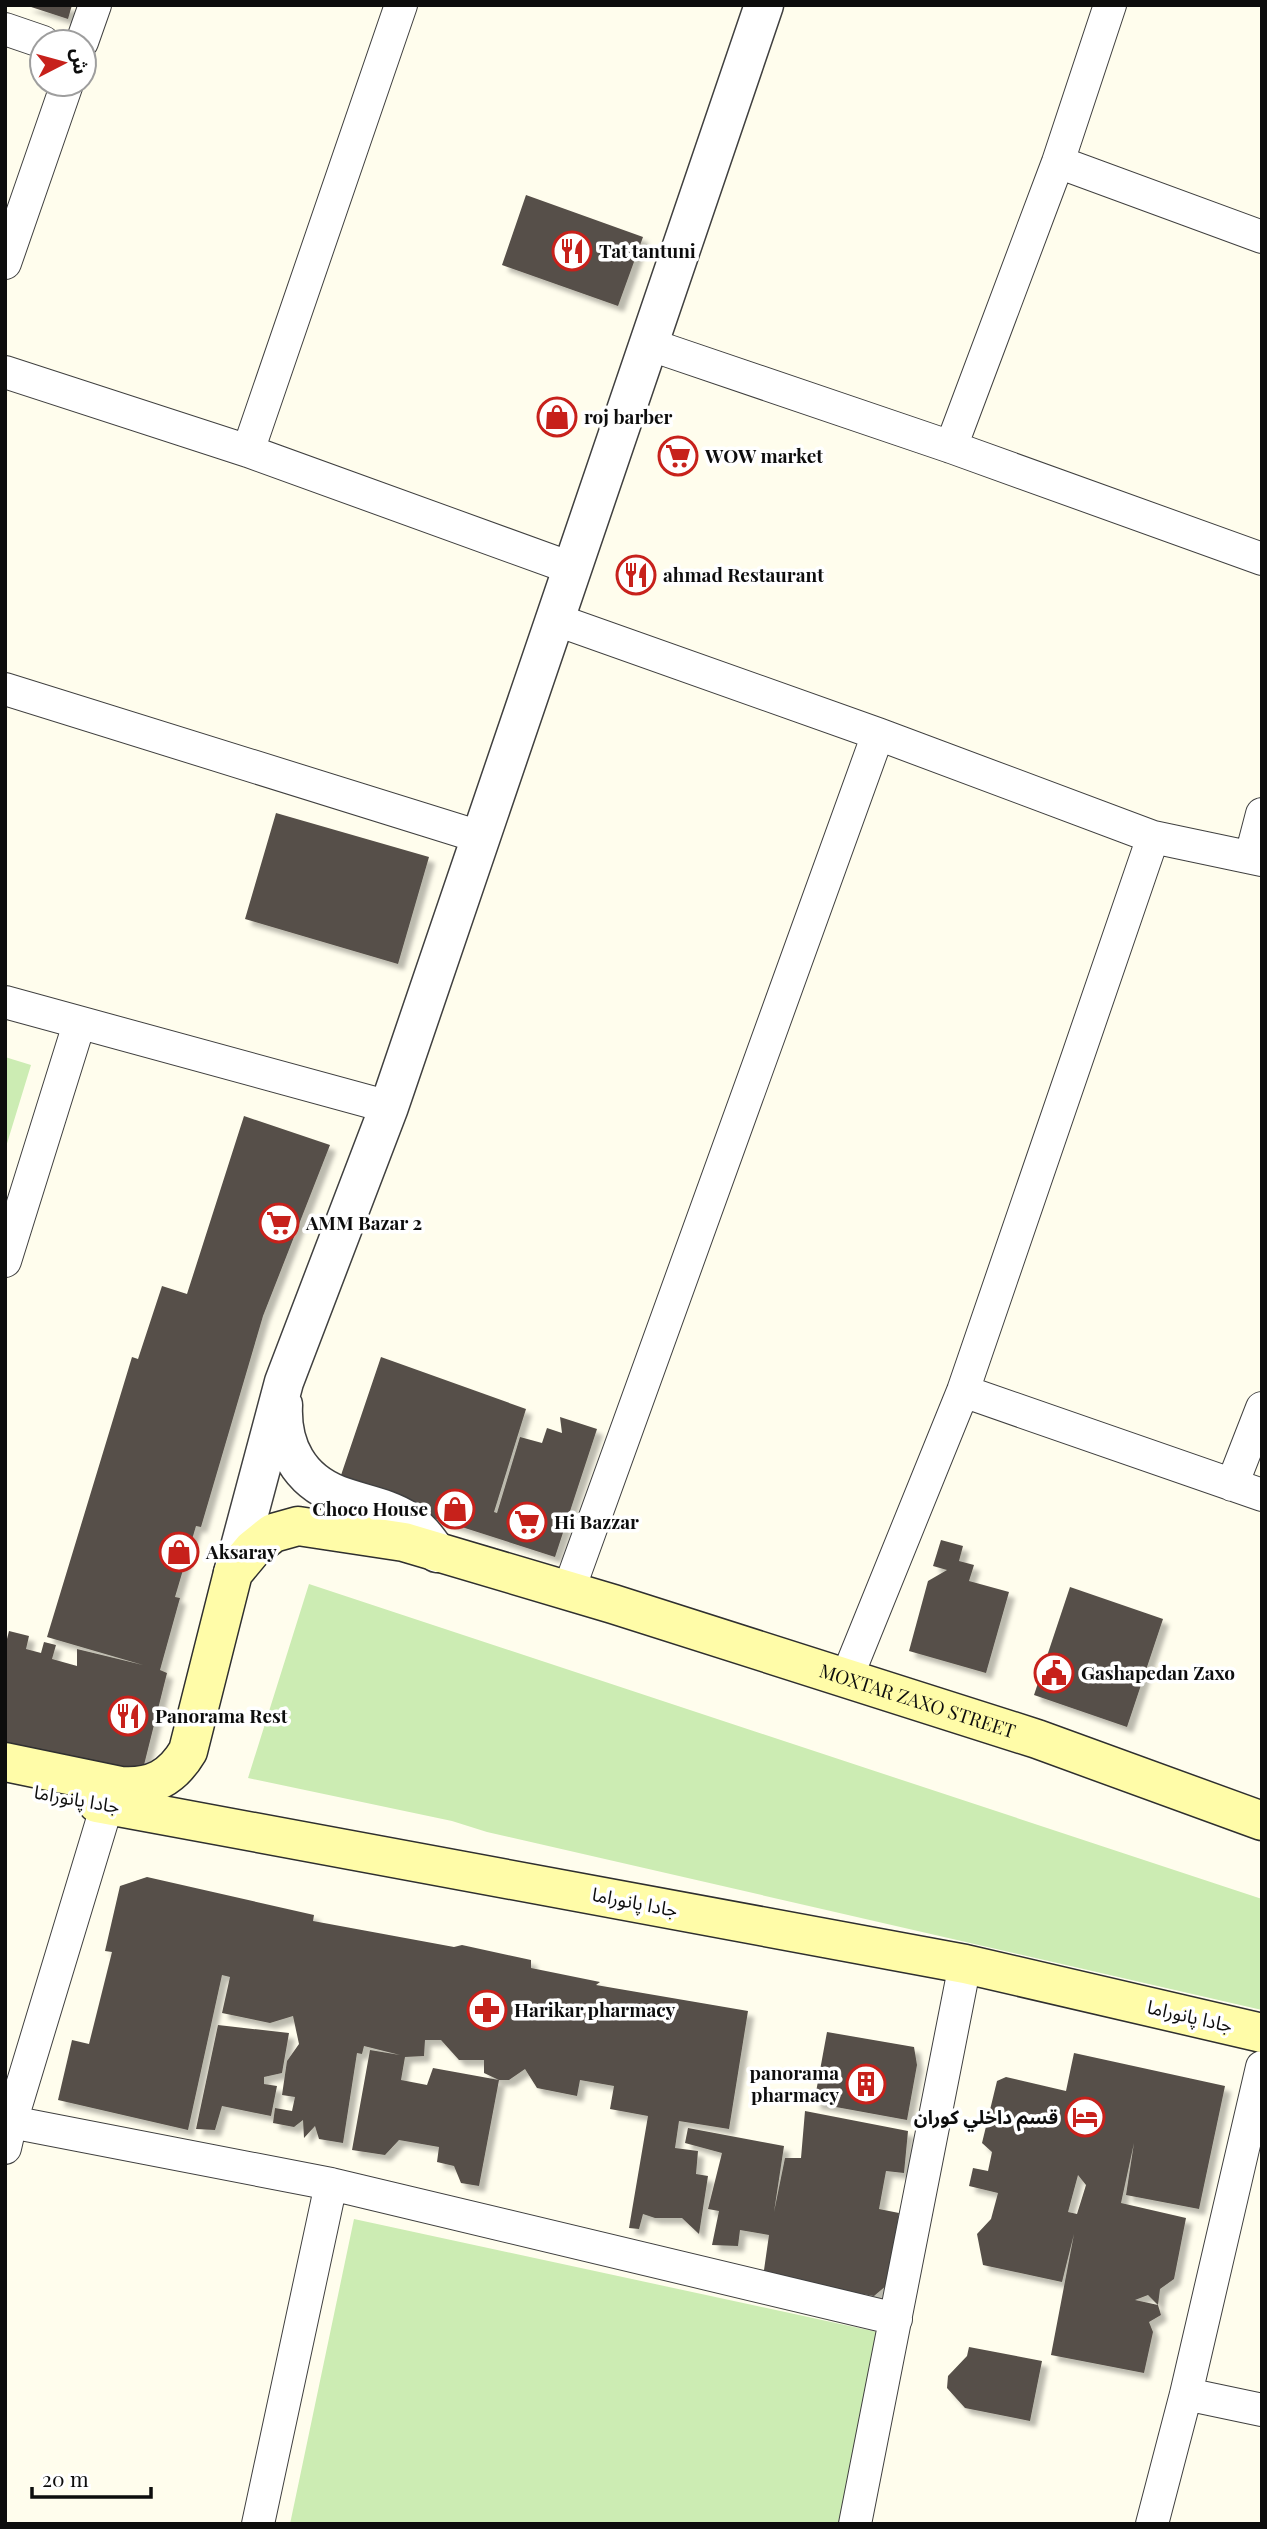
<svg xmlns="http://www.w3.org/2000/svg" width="1267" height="2529" font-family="'Playfair Display','Noto Sans Arabic',serif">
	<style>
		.green { fill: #ccecb3 }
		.building { fill: #564f48; fill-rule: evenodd; filter: url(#shadow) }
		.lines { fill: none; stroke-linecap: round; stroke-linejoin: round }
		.minor-casing { stroke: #404040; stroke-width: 34 }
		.tertiary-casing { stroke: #404040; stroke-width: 41 }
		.secondary-casing { stroke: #2f2f2f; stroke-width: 41 }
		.minor { stroke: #fff; stroke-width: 32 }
		.tertiary { stroke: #fff; stroke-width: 38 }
		.secondary { stroke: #fffca8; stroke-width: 38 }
		.labels { text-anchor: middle; stroke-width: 7; stroke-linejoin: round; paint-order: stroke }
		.poi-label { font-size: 19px; font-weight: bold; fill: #0d0d0d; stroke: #fff; text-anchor: start }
		.street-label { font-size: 19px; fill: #0d0d0d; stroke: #fff }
	</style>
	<defs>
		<filter id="shadow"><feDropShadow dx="6" dy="6" stdDeviation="2" flood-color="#0004"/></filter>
	</defs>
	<rect width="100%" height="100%" fill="#fffded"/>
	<path class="green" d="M5 1057 31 1065 5 1150Z
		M309 1584 1262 1899V2010L487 1832 452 1821 248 1778Z
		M354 2219 882 2333 841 2524H290Z"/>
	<path class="building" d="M25 5H72L68 19Z
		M526 195 643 237 618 306 502 265Z
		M276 813 429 857 398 964 245 919Z
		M244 1116 330 1145 263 1316 201 1527 196 1526 175 1597 180 1598 160 1670 167 1673 142 1773 5 1743V1647L9 1631 29 1636 26 1649 41 1653 44 1642 56 1645 52 1659 77 1666V1649L143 1665 47 1637 132 1357 138 1359 162 1286 187 1294Z
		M381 1357 526 1409 494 1512 497 1513 520 1437 542 1443 547 1428 562 1433 560 1417 597 1429 555 1557 337 1487Z
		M941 1540 963 1546 959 1561 974 1565 969 1581 1009 1592 986 1673 909 1651 928 1581 947 1570 933 1566Z
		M1070 1587 1163 1619 1127 1727 1034 1695Z
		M147 1877 314 1915 313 1921 454 1947 462 1945 531 1960V1968L600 1982 596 1985 748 2011 729 2129 679 2121 675 2148 698 2151 696 2174 708 2176 699 2234 682 2218H655L643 2214 639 2229 629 2228 648 2116 610 2109 614 2086 580 2080 577 2096 537 2088 525 2069 509 2080H499L479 2186 461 2183 454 2166 437 2162 439 2147 399 2140 385 2155 352 2150 370 2050 400 2055 364 2046 362 2054 357 2053 343 2143 319 2139 315 2126 304 2138 303 2120 294 2127 273 2123 275 2108 292 2111 295 2097 282 2095 287 2061 299 2044 293 2016 270 2023 222 2013 230 1977 222 1975 188 2130 58 2100 72 2040 89 2044 112 1952 105 1951 120 1886ZM425 2040H441L459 2060H484V2073L499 2080 433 2068 427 2085 401 2080 405 2057 424 2056Z
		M218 2025 289 2033 282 2073 264 2077V2084L277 2086 271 2116 222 2106 215 2130 196 2129Z
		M827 2032 914 2047 917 2065 907 2120 814 2103Z
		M1074 2053 1225 2086 1199 2209 1126 2195 1134 2143 1121 2203 1186 2218 1174 2279 1160 2289 1158 2305 1148 2295 1135 2300 1158 2305 1161 2315 1149 2322 1153 2332 1144 2373 1051 2355 1074 2234 1062 2282 983 2265 977 2234 991 2219 998 2193 969 2186 973 2168 988 2171 992 2152 982 2143 997 2081 1006 2077 1066 2091ZM1078 2175 1086 2185 1077 2214 1068 2212Z
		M805 2111 908 2131 904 2173 886 2171 879 2209 899 2213 887 2285 874 2296 763 2277 769 2235 740 2230 738 2246 712 2245 719 2211 708 2209 722 2153 685 2143 688 2128 784 2146 774 2212 785 2158H801Z
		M969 2347 1042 2361 1030 2421 965 2408 947 2388 948 2376 967 2356Z"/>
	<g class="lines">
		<defs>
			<path id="minor" d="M5 29 43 42
				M82 42 95 5
				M1058 162 1262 237
				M5 263 67 84
				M648 344 951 447 1262 559
				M5 372 248 451 571 568
				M951 447 1058 162 1110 5
				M248 451 401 5
				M554 619 878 734 1153 837 1262 860
				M5 689 480 837
				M1251 856 1262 814
				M5 1002 389 1107
				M5 1261 79 1024
				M963 1391 1262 1495
				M1232 1485 1262 1408
				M568 1592 878 734
				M847 1677 963 1391 1153 837
				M11 2122 331 2184 896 2319
				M5 2148 11 2122 107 1805
				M1186 2394 1262 2410
				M258 2524 331 2184
				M855 2524 965 1964
				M1152 2524 1186 2394 1262 2067"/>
			<path id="tertiary" d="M283 1405C281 1446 299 1480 338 1495 361 1504 387 1507 408 1521 421 1530 428 1541 437 1553
				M233 1573 284 1382 389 1107 764 5"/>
			<g id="secondary">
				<path id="s1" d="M5 1762 121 1786C152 1788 172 1778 188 1751L233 1573 253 1549 273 1533 298 1526 404 1542 613 1604 1037 1739 1262 1821"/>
				<path d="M97 1803 965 1964 1262 2033"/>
			</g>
		</defs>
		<use href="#minor" class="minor-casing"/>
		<use href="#tertiary" class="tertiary-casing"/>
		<use href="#secondary" class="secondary-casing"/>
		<use href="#minor" class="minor"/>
		<use href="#tertiary" class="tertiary"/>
		<use href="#secondary" class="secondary"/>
	</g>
	<defs>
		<symbol id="restaurant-ring" viewBox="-11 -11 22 22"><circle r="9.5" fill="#fff" stroke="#c7211b" stroke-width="1.5"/><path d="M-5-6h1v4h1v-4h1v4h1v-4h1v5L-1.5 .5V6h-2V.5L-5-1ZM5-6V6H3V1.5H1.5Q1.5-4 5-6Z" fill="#c7211b"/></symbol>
		<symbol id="shop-ring" viewBox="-11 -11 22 22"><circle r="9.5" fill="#fff" stroke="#c7211b" stroke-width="1.5"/><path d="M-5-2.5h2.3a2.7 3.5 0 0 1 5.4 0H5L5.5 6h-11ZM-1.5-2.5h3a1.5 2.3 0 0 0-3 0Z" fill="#c7211b"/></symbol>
		<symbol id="supermarket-ring" viewBox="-11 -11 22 22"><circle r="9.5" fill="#fff" stroke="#c7211b" stroke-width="1.5"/><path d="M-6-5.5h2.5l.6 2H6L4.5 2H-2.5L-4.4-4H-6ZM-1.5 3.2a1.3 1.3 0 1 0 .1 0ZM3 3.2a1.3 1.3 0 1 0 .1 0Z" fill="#c7211b"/></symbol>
		<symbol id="civic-ring" viewBox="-11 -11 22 22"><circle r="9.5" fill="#fff" stroke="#c7211b" stroke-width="1.5"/><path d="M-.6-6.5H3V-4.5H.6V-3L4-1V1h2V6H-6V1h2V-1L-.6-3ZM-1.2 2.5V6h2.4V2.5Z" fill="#c7211b"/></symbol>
		<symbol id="pharmacy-ring" viewBox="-11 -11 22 22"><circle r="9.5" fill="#fff" stroke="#c7211b" stroke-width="1.5"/><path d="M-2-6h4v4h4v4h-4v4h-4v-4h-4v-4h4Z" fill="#c7211b"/></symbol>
		<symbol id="building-ring" viewBox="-11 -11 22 22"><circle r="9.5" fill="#fff" stroke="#c7211b" stroke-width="1.5"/><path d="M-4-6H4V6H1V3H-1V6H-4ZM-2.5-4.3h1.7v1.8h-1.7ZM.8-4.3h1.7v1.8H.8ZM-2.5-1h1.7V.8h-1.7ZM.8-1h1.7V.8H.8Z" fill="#c7211b"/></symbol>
		<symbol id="hotel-ring" viewBox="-11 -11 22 22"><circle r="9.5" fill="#fff" stroke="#c7211b" stroke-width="1.5"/><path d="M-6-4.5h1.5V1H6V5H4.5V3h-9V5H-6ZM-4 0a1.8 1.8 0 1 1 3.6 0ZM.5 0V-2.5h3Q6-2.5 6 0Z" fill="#c7211b"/></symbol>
	</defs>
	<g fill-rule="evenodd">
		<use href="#restaurant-ring" x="550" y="229" width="44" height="44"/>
		<use href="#shop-ring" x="535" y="395" width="44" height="44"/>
		<use href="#supermarket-ring" x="656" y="434" width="44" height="44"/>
		<use href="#restaurant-ring" x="614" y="553" width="44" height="44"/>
		<use href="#supermarket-ring" x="257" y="1201" width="44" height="44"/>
		<use href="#shop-ring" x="433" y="1487" width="44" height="44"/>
		<use href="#supermarket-ring" x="505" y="1500" width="44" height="44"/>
		<use href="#shop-ring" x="157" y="1530" width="44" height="44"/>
		<use href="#civic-ring" x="1032" y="1651" width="44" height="44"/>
		<use href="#restaurant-ring" x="106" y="1694" width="44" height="44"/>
		<use href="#pharmacy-ring" x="465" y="1988" width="44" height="44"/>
		<use href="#building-ring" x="844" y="2062" width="44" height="44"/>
		<use href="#hotel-ring" x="1063" y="2095" width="44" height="44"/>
	</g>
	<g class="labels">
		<g class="poi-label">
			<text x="599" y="258">Tat tantuni</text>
			<text x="584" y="424">roj barber</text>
			<text x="705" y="463">WOW market</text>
			<text x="663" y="582">ahmad Restaurant</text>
			<text x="306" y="1230">AMM Bazar 2</text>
			<text x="428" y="1516" text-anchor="end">Choco House</text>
			<text x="554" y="1529">Hi Bazzar</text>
			<text x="206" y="1559">Aksaray</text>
			<text x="1081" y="1680">Gashapedan Zaxo</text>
			<text x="155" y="1723">Panorama Rest</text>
			<text x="514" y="2017">Harikar pharmacy</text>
			<text x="839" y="2080" text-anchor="end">panorama<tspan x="839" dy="22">pharmacy</tspan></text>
			<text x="1058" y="2124" text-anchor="end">قسم داخلي كوران</text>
		</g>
		<g class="street-label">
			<text dy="7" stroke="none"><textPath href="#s1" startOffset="1110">MOXTAR ZAXO STREET</textPath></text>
			<text transform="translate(77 1799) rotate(10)" y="7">جادا پانوراما</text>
			<text transform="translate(635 1902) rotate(11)" y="7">جادا پانوراما</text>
			<text transform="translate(1190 2016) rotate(13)" y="7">جادا پانوراما</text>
		</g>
	</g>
	<rect width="1267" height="2529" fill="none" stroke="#0d0d0d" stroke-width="14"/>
	<g transform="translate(63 63) rotate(84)"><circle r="33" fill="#ffffff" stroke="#9e9e9e" stroke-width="2"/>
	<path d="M0-5L12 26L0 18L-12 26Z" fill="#c7211b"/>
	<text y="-10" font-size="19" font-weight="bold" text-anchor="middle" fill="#0d0d0d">ش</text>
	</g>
	<path d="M32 2487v10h119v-10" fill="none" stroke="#0d0d0d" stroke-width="3.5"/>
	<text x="42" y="2487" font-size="21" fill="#0d0d0d" stroke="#ffffff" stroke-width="5" paint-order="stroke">20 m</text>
</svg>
